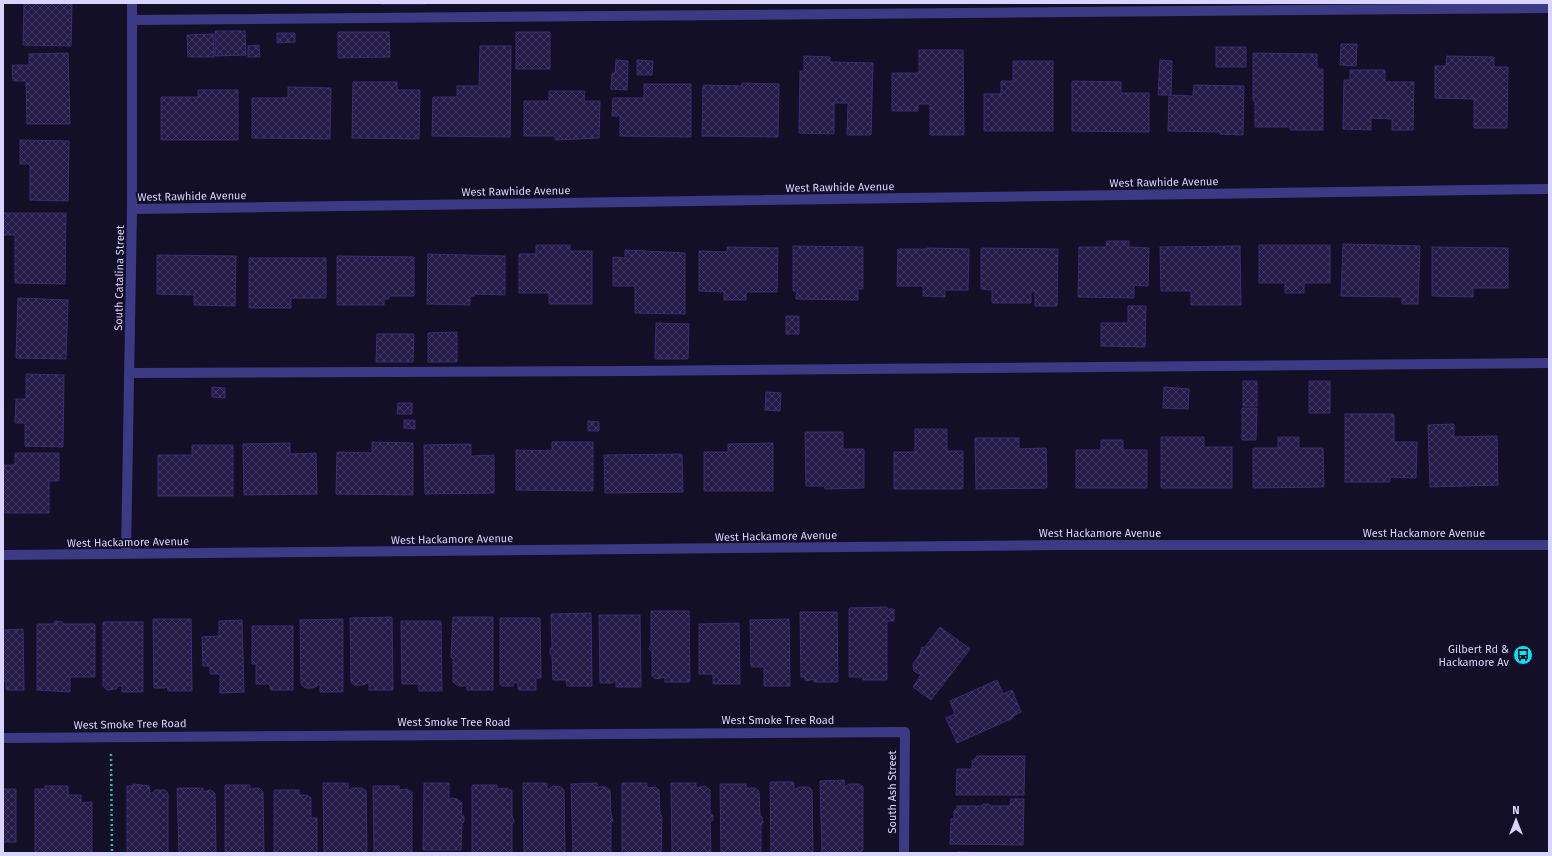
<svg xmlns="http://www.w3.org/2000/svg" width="1552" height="856" font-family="'Fira Sans',sans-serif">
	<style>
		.building { fill: url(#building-cross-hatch); stroke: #3b2d73 }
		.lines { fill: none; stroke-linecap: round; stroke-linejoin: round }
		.path { stroke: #2fb8b0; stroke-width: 2.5; stroke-dasharray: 2 3; stroke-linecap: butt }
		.minor { stroke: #3d3a85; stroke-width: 10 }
		.labels { text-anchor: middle; stroke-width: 4; stroke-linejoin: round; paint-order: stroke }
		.street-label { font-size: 11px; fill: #d9d4ff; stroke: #130f26 }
		.poi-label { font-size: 11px; fill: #d9d4ff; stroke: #130f26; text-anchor: end }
	</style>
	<defs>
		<pattern id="building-cross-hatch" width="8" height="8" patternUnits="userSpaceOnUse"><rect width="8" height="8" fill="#241b47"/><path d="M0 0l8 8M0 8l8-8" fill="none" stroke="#433b63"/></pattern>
	</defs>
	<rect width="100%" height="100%" fill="#130f26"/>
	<path class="building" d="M24 3H72L71 46 23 45Z
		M381 3H425V4H381Z
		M215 31H245L246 55 215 56Z
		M338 32H389L390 57 338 58Z
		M516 32H550V69H516Z
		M277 33H295V42L277 43Z
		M213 34 214 57H188L187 35Z
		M1341 44H1357L1356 66 1340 65Z
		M259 45 260 57H248V46Z
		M480 46H511L510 137 432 136 433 97H457V86H479Z
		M1216 47H1246V67H1216Z
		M919 50H963L964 135H930V104H918V111H892V73H919Z
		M68 53 70 124H27L26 81H13L12 65H29V54Z
		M1253 53 1317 54V69H1323V130H1290V127H1255V101H1253Z
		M804 56 830 57V62L873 63 871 135H847L848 103H834V134L799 133 800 71H804Z
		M1447 56 1494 57V67H1508L1507 128H1474V99L1435 98V66H1446Z
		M616 60 628 61 627 90 611 89 612 73H615Z
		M637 60 653 61 652 75H637Z
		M1160 60 1172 61 1171 95H1158Z
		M1013 61H1053V131H984V94H1001V81H1013Z
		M1350 70H1385V82H1414L1413 130H1392V119L1371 118V130L1343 129 1344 80H1350Z
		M1072 81 1121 82V93H1149V132L1072 131Z
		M353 82H397V90H420L419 139 352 138Z
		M742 83 779 84 778 137 702 136 703 85 742 86Z
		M644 84H691V137L620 136V116H612L613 98H644Z
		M1194 85 1244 86 1243 135 1220 134V132L1168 131 1169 95 1193 96Z
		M288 87 331 88 330 139 252 138V98H288Z
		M198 90H238V140H161V97H198Z
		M549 91H585L584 101H600L599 138 556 140 554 136H524V101H549Z
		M20 140 69 141 68 201 30 200V164H20Z
		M3 213H66L65 284 15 283V235H3Z
		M1107 241H1129V247L1149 248 1148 286 1134 285V298L1078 297 1079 247H1106Z
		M1343 244 1420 246 1418 304H1402V297L1341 296Z
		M536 245H570V251H592V304H549V293H519V254H536Z
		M1259 245H1330V283H1304V293H1285V283H1259Z
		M793 246 863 247V289H858V300L796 299 797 291H793Z
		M1240 246 1241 305H1191V291H1161L1160 247Z
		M727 247 778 248 777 292H746V300H724V292L699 291V251L727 252Z
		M1432 247 1508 248V288H1473V297L1432 296Z
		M927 248 969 249 968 290H945V297L923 296V286H897L898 249H927Z
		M981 248 1058 249 1057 306H1035V291H1031V303H992V290L981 289Z
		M625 250 685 253V314L635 313V286H613V257L625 258Z
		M428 254 505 256V295L474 294V296H470V305L427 304Z
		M157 255 236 256 235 306 194 305V295L157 294Z
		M337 256 414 257V296H389V299H384V305H337Z
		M249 258H326V298H291V308H249Z
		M18 298 68 300 66 359 16 358Z
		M1128 306H1146L1145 347 1101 346V323H1128Z
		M786 316H799V334H786Z
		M656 323 689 324 688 359H655Z
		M457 332V362H428V333Z
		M377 334H414L413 362H376Z
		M26 374 64 375 63 447 25 446V423H15L16 399H26Z
		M1243 381H1257V406H1243Z
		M1309 381H1330V413H1309Z
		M212 387 225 388V398L212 397Z
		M1164 387 1189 389 1188 409 1163 408Z
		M766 392 781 393 780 411 765 410Z
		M398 403H412V414H397Z
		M1242 408H1257L1256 440H1242Z
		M1345 414H1394V442H1417L1416 478 1390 477V482H1345Z
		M404 420H415V429L404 428Z
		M588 421 599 422V431H588Z
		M1454 424V437L1497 436 1498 485 1430 487 1428 425Z
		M915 429H947V451H963V489H894V452H915Z
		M805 432H843V449H864V488L825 489 824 486H806Z
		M1161 437H1204V447H1232V488H1161Z
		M1278 437H1299V448H1323L1324 487 1253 488V448H1278Z
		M975 438H1019V449L1046 448 1047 488 976 489Z
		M1101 440H1123V450H1147V488H1076V450H1101Z
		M372 442 413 443V495L336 494 337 452 372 453Z
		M552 442H593V491L516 490V450L552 451Z
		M290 443V454L316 453 317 494 244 495 243 444Z
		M773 443V491H704V452H728V444Z
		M471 444V456L494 455V493L425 494 424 445Z
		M192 445H233V496H158V455H192Z
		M15 453H59V481H49V513H3V465H15Z
		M682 454 683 492 605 493 604 455Z
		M887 607V609H894V621H887V680H863V677H849V608Z
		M651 611H689L690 682H665V677L656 679 652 676V652L649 649 651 644Z
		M800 612H837L838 682H814V679L806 681 804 677H801Z
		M591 613 592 686H567L566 680H553L552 656 550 654V649L552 647 551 614Z
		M599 615H640L641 687H616V680L612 683H600Z
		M392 617 393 690H369V682L363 685H354L351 682 350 618Z
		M453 617H493V690H467V684L465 686H459L453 682V659L451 657Z
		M500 618H540L541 678H536V690H518V684L515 682 513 686H502L500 684Z
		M153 619H191L192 691H168L167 686 165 688H154Z
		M343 619V692H320V684L313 688H305L301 684 300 620Z
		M789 619 790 686H764V667H751L750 620Z
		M242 620 244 692 220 693V674H210V666H203L202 637 219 636V621Z
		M55 621 62 622 64 624H95V677H70V692L37 690V624H53Z
		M401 621H441L442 691H419V684H402Z
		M103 622H143V692H122V686H118L116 689 107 690 103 686Z
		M739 623 740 684H713V674H699V624Z
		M252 626H293V690H270V684H256V664H252Z
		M940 627 970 649 931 700 913 687 922 673 919 674 914 671 913 664 920 654 922 647 924 648Z
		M23 629 24 690H6V681H3V630Z
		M1521 650H1525L1524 659 1520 658Z
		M997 680 1003 694 1012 690 1021 712 1013 716V718L957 743 946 718 955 714 950 701Z
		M977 756H1025L1024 795H956L957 769H974L972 768V761Z
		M844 780 845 787 849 784H859L863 787V850L860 853 822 852 820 781Z
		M770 782H794V790L799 787H809L812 790 813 853H771Z
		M323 783H348V791L353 788H362L366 791 367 853H324Z
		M424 783H449V802L451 798 457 799 462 803 461 816H464V822L462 824 461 850H423Z
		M523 783H547V790L553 786 561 787 564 790 565 853H524Z
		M597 783V789L598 787H605L610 790 611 814 613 821 611 823V853H573L571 784Z
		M622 783H647V788L655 787 659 790 660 814 662 816 661 853H622Z
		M671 783H696V788L705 786 710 790V814L713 815V820L710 822 711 853H672Z
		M133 784 149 786 150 793H153L155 790H165L168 793V853H127V786H133Z
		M720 784H746V790L747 788H755L759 791 760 816 762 817 763 822 761 825V853H721Z
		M225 785H250V789L259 788 263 792 264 853H225Z
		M472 785H497V789L507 788 512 791V815L514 822 512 824V853H472Z
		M45 786H68V795H81V803L92 802V853H35V789H45Z
		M373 786H399V790L407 789 412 792V853H374Z
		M177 788H203V792L210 790 215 793 216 853H179Z
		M3 789H16V842H3Z
		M274 790H299V795H307L311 798V818H317V853H274Z
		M1011 799H1024L1023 845 950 844 951 819H956L954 818V811L957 808V806H982L983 804H989L990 806H1010Z
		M958 852 1001 853H957Z"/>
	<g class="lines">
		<path class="path" d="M111 754 112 853"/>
		<path class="minor" d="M132 20 1549 8
			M132 209 1549 189
			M129 373 633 371 1549 363
			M126 554 132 209V3
			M3 555 1058 545H1549
			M3 738 905 732 904 853"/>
	</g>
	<defs>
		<symbol id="bus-disc" viewBox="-11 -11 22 22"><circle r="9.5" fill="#00e5ff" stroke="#130f26"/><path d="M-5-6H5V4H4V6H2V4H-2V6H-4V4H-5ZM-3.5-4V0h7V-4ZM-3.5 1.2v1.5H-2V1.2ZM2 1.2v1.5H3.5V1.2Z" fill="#111"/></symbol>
	</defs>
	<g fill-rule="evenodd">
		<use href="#bus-disc" x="1512" y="644" width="22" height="22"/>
	</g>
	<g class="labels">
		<g class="street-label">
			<text transform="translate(1164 182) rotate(-1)" y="4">West Rawhide Avenue</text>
			<text transform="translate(840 187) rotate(-1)" y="4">West Rawhide Avenue</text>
			<text transform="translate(516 191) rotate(-1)" y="4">West Rawhide Avenue</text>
			<text transform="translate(192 196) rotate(-1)" y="4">West Rawhide Avenue</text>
			<text transform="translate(119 278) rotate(-89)" y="4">South Catalina Street</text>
			<text x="1100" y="537">West Hackamore Avenue</text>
			<text x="1424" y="537">West Hackamore Avenue</text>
			<text transform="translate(776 536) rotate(-1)" y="4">West Hackamore Avenue</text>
			<text transform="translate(452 539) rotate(-1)" y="4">West Hackamore Avenue</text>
			<text transform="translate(128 542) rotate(-1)" y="4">West Hackamore Avenue</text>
			<text x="778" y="724">West Smoke Tree Road</text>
			<text x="454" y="726">West Smoke Tree Road</text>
			<text transform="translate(130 724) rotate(-1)" y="4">West Smoke Tree Road</text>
			<text transform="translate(892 792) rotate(-90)" y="4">South Ash Street</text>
		</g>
		<g class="poi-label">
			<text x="1509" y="653">Gilbert Rd &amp;<tspan x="1509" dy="13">Hackamore Av</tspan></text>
		</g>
	</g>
	<rect width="1552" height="856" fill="none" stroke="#d9d4ff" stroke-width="8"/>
	<g transform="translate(1516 820)" stroke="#130f26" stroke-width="3" paint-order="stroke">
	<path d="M0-3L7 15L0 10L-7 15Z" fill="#d9d4ff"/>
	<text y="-6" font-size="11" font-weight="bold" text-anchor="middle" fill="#d9d4ff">N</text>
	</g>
</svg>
